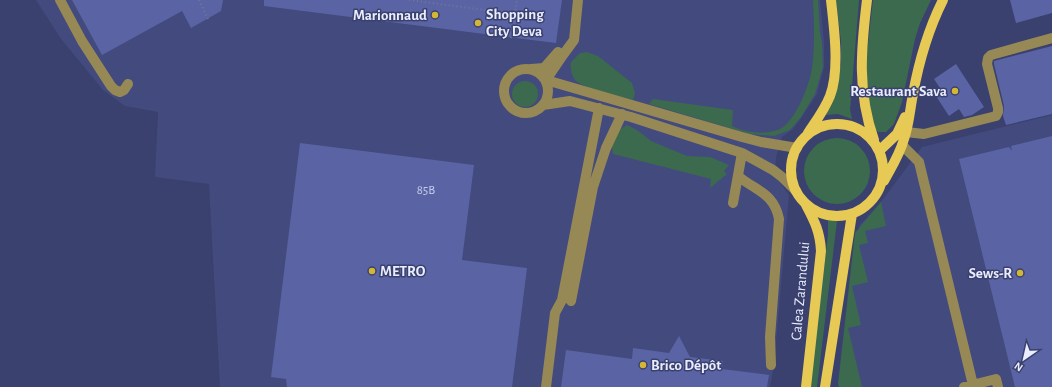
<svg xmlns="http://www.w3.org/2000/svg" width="1052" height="387" font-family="'Alegreya Sans',sans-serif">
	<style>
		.built { fill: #434a7e }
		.green { fill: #3c6a4e }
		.building { fill: #5a64a5 }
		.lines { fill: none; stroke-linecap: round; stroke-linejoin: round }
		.path { stroke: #71779b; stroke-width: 2; stroke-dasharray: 1 3; stroke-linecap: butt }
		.minor { stroke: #978955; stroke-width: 10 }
		.major { stroke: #e7ca55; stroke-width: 10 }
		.poi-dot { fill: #d4b635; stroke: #3a416e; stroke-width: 1.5 }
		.labels { text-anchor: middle; stroke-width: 3; stroke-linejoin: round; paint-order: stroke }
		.number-label { font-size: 13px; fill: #c5cbe8 }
		.poi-label { font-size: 15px; font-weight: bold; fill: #e9edfe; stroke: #3a416e; text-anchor: start }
		.street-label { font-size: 15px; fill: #e9edfe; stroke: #3a416e }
	</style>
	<rect width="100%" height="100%" fill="#3a416e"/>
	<path class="built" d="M36 0H820L824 43V67L817 94 800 120 793 129 782 137 776 157 775 175 789 195 774 365 770 387H220L209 184 155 177 158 112 125 106 103 90 61 39Z
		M1052 115V387H840L859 226 881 202 922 147Z"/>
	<path class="green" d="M813 0H818L820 33 822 43 823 67 815 94 801 117 790 130 774 136 750 134 649 104 653 99 733 110 732 126C746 133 765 135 780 129 795 122 810 84 812 68 815 46 814 22 813 0Z
		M836 0H859L850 110 852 119 838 114 824 115 832 105 837 87 841 65V41Z
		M873 0H931L920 23 915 39 902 102 894 124 886 132H878L874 128 865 103 867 53Z
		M587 52 598 56 632 83 635 93 633 100C620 96 583 89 575 80 571 74 570 68 571 62L580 53Z
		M512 94a13 13 0 1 1 26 0a13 13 0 1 1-26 0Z
		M627 125 637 130 651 141 687 156 710 157 729 165 724 171 727 174 710 188 711 179 613 154 611 141 614 133Z
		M804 171a33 33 0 1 1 66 0a33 33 0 1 1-66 0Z
		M881 202 886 226 865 231 868 243 859 245 868 282 852 286 861 325 848 328 862 387H839L838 384 855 233Z
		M828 220 837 221 817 387H810L828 235Z"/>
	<path class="building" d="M72 0H223L221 11 191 28 182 11 102 55Z
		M264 0H562L556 43 264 6Z
		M1010 0H1052V13L1016 23Z
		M1052 46V114L1006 125 1003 116 1004 106 994 64V61Z
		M956 64 984 107 972 115 964 117 959 109 949 116 934 93 940 88 934 79Z
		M1052 136V387H1015L959 159 1009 147 1012 151 1011 146Z
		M300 143 474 165 462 260 527 268 512 387H287L286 379 271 377Z
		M679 336 690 357 723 361 722 369 769 375 767 387H561L566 350 632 359 633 348 669 353Z"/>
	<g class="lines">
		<path class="path" d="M199 0 208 19
			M409 0 515 14
			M511 38 517 0"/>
		<path class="minor" d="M60 0 82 41 111 86 115 90 120 92 124 90 128 84
			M578 0 574 40 563 55 546 80 742 137 761 142 797 148
			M531 69 544 68 558 52
			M504 91a22 22 0 1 1 44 0a22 22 0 1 1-44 0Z
			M543 105 570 101 631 117 742 153 773 170 782 177 796 191
			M906 132 924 134 996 116 998 112V108L987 64 988 58 991 55 1052 38
			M902 145 919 162 973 385
			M738 176C756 191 774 193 779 219L770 337 771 365
			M733 203 742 153
			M571 301 593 187 606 148 622 114
			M546 387 555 313 562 300 599 108
			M964 387 996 379 998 387"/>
		<path class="major" d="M867 0C861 49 857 92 874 140
			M791 170a46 46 0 1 1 92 0a46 46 0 1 1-92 0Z
			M808 133C816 121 825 109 830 96 840 70 834 28 831 0
			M879 151 897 134 905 117
			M884 181C891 168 900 154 904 139 909 125 910 109 913 94 919 61 928 30 943 0
			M806 205C815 222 820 232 821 251L806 387
			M825 387 852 214"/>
	</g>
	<g class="poi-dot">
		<circle cx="435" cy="15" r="4"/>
		<circle cx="478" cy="23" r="4"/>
		<circle cx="955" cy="91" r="4"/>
		<circle cx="372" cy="271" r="4"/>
		<circle cx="1020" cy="273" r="4"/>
		<circle cx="643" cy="365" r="4"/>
	</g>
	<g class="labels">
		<g class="number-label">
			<text x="426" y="194">85B</text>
		</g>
		<g class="poi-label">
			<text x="486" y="19">Shopping<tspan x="486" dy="17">City Deva</tspan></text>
			<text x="427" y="20" text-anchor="end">Marionnaud</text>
			<text x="947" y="96" text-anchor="end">Restaurant Sava</text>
			<text x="380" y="276">METRO</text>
			<text x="1012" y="278" text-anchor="end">Sews-R</text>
			<text x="651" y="370">Brico Dépôt</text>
		</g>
		<g class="street-label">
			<text transform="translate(800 291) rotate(-85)" y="5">Calea Zarandului</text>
		</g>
	</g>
	<g transform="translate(1024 359) rotate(214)" stroke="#3a416e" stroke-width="3" paint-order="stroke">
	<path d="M0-3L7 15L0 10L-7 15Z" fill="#e9edfe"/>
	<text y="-6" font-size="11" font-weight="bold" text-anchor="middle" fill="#e9edfe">N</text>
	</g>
</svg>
